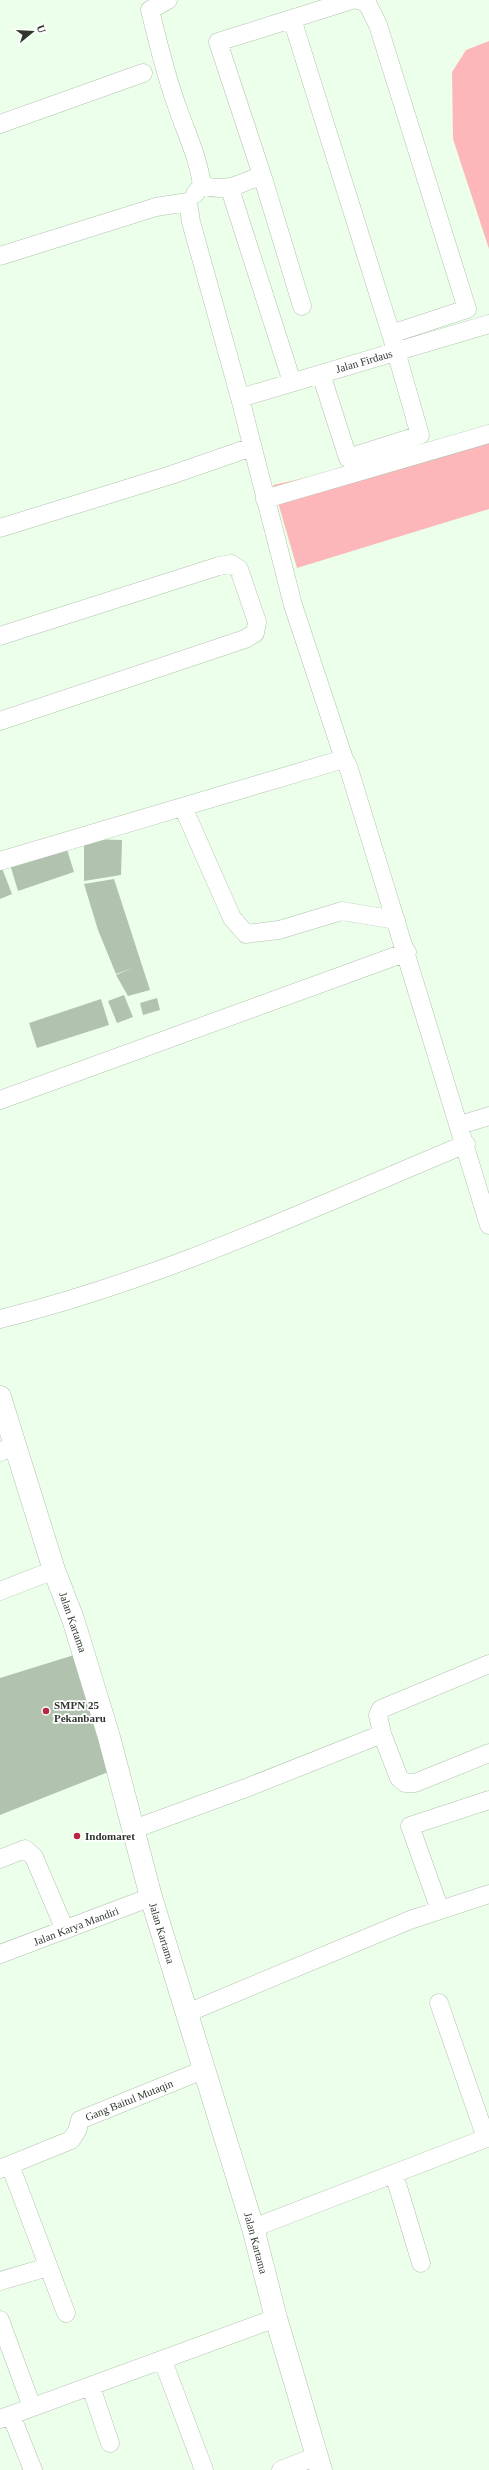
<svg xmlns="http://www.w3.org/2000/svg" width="489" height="2470" font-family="Georgia,serif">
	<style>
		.green { fill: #fdb7bb }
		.building { fill: #b1c3af }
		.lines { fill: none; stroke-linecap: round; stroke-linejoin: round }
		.minor-casing { stroke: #b0c2ae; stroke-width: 19 }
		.major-casing { stroke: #b0c2ae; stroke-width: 23 }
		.minor { stroke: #fff; stroke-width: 18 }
		.major { stroke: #fff; stroke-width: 22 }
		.poi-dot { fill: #b82645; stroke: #fff; stroke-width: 1.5 }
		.labels { text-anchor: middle; stroke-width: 3.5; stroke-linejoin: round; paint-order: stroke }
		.street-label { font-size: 11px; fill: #30372f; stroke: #fff }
		.poi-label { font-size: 11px; font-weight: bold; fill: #30372f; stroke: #fff; text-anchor: start }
	</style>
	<rect width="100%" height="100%" fill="#ecffea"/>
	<path class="green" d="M489 41V249L453 139 452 72 466 50Z
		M489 437V509L297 568 273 485Z"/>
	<path class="building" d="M84 839 122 840 121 875 84 881Z
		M65 843 74 872 18 891 9 861Z
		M0 863 12 894 0 899Z
		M114 879 150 990 128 996 116 975 132 968 116 974 98 930 84 884Z
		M124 995 133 1017 117 1023 108 1001Z
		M157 998 160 1010 143 1015 140 1003Z
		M101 999 109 1025 37 1048 29 1023Z
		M74 1655 111 1771 0 1815V1678Z"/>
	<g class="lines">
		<defs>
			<path id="minor" d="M168 0 150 10C158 43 166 77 178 109 187 135 198 157 202 185L195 194
				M292 19 391 334 467 309 378 25 367 3 358 0
				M0 124 143 73
				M262 175 302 306
				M202 185C225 193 240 184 262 175L218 42 352 0
				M230 189 292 382
				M0 256 156 207 188 202 191 222 240 398 293 605 344 759 348 766 489 1225
				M321 374 348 458 420 435 391 334
				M240 398 489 324
				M265 499 489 434
				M0 528 171 475 252 447
				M0 636 219 566 231 564 239 569 257 622 255 633 245 639 0 721
				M183 807 232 918 246 934 279 930 342 911 396 920
				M0 861 344 759
				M0 1100 407 952
				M460 1125 489 1116
				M0 1319C162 1279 312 1208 466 1144
				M0 1452 15 1445
				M0 1591 54 1570
				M489 1664 381 1709 378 1715 382 1734 399 1778 405 1783H415L489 1753
				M134 1829 246 1788 382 1734
				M0 1859 25 1849 34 1857 65 1930
				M440 1910 410 1826 489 1800
				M0 1954 151 1897
				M439 2003 486 2138
				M187 2013 410 1920 489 1894
				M10 2165 66 2313
				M0 2169 71 2140 77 2131 80 2120 203 2070
				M394 2174 421 2263
				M253 2228 489 2137
				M0 2281 48 2267
				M0 2320 32 2407
				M163 2361 204 2470
				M91 2387 110 2443
				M11 2415 33 2470
				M0 2419 276 2318
				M281 2470 317 2456"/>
			<path id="major" d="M0 1397 54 1570 73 1619 109 1737 151 1897 253 2228 276 2318 321 2470"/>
		</defs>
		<use href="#minor" class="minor-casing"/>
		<use href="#major" class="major-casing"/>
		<use href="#minor" class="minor"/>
		<use href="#major" class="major"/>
	</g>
	<g class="poi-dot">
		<circle cx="46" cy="1711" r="4"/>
		<circle cx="77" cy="1836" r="4"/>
	</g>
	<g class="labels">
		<g class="street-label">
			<text transform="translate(364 361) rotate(-16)" y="4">Jalan Firdaus</text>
			<text transform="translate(73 1622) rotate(71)" y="4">Jalan Kartama</text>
			<text transform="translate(76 1926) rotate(-21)" y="4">Jalan Karya Mandiri</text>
			<text transform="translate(162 1933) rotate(73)" y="4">Jalan Kartama</text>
			<text transform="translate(129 2100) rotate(-22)" y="4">Gang Baitul Mutaqin</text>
			<text transform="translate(256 2243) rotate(75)" y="4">Jalan Kartama</text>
		</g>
		<g class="poi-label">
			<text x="54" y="1709">SMPN 25<tspan x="54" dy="13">Pekanbaru</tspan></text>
			<text x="85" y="1840">Indomaret</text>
		</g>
	</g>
	<g transform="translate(32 32) rotate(72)" stroke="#ffffff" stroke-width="3" paint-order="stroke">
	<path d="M0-3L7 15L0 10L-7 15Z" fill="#30372f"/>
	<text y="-6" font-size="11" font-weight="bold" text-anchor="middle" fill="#30372f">U</text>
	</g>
</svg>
